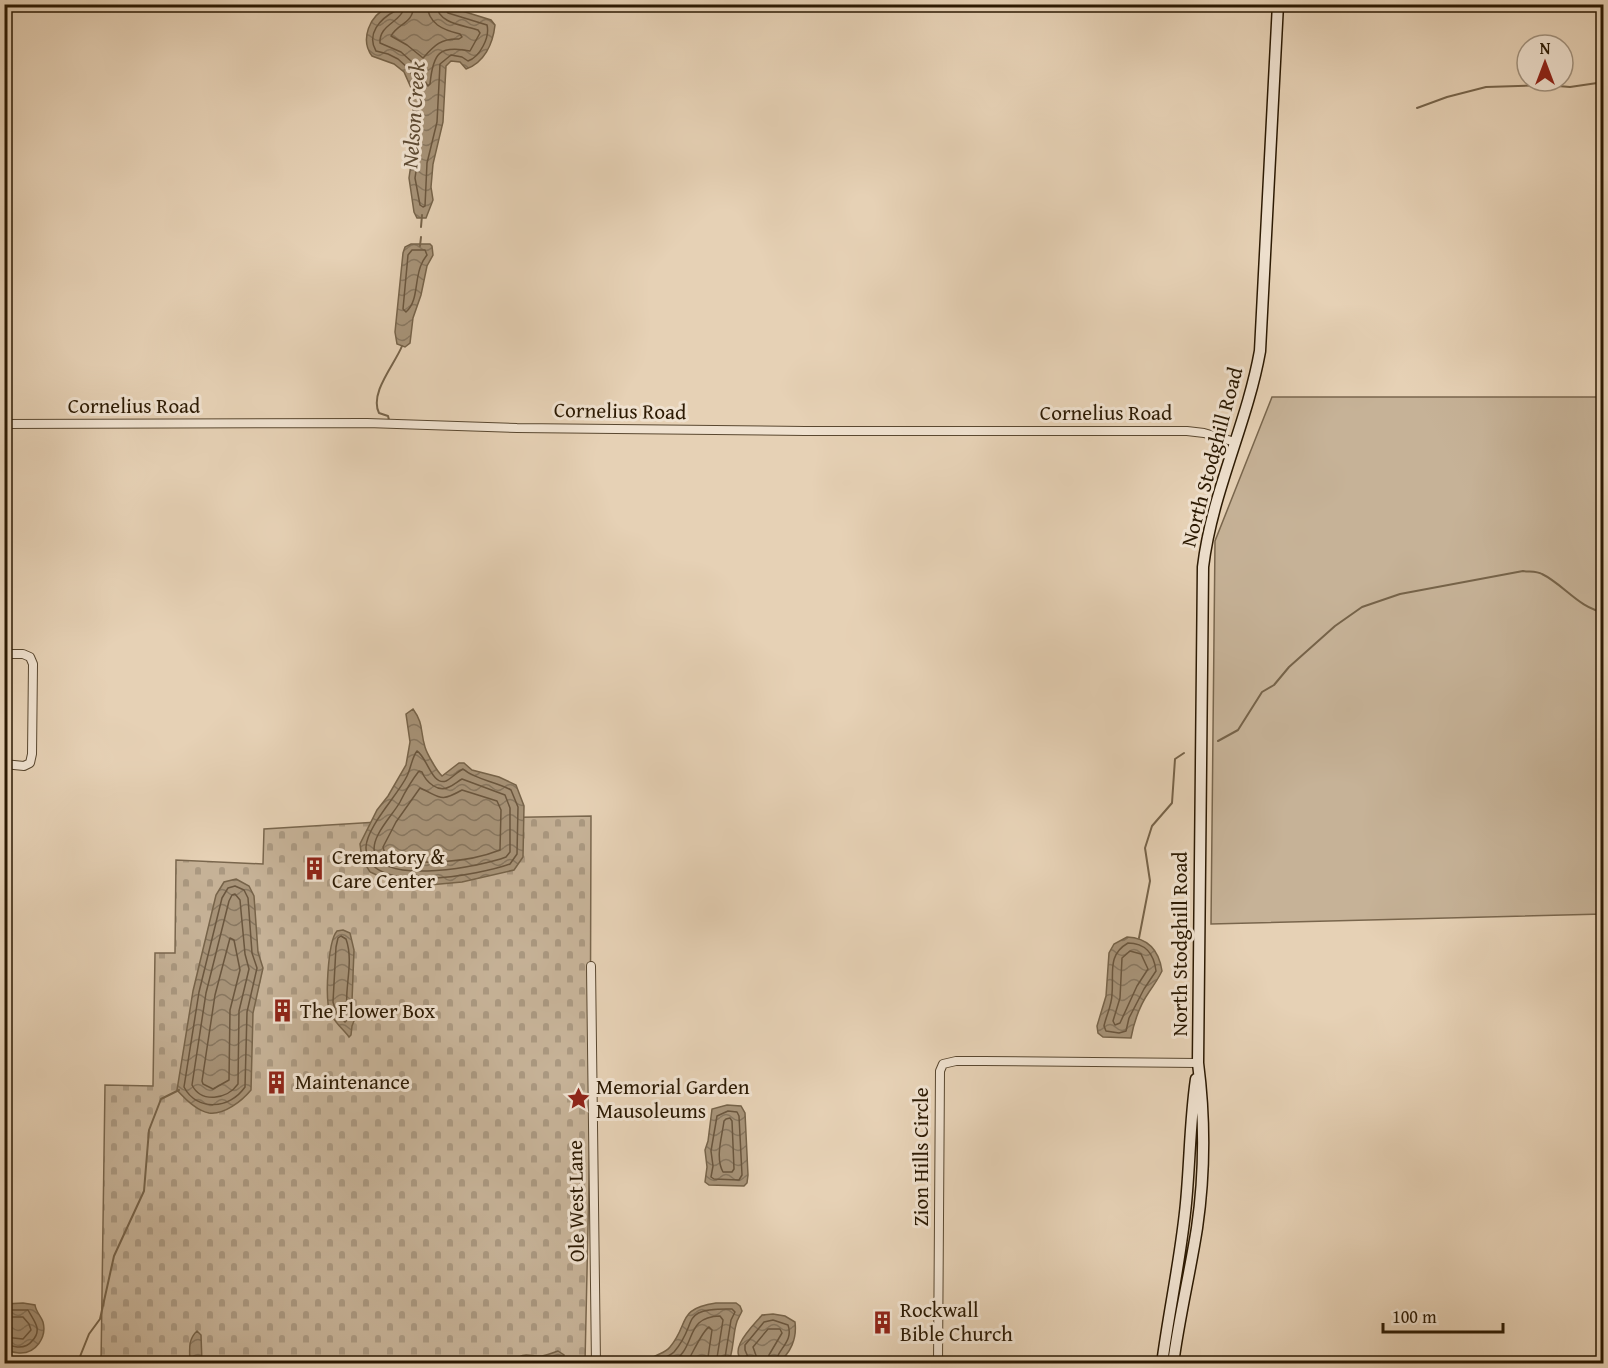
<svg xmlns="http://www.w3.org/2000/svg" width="1608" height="1368" font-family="'Gentium Book Plus',serif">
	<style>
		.green { fill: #c6b297; stroke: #79664d; stroke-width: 1.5 }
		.cemetery { fill: url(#cemetery-stones); stroke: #79664d; stroke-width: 1.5 }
		.water { fill: url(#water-waves); stroke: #766349; stroke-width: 1.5 }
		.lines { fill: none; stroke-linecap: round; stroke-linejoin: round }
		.shore { stroke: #6a563e; stroke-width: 1.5 }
		.stream { stroke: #766349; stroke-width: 2 }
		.street-casing { stroke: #5a4830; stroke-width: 10 }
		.secondary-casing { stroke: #2c1a03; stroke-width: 13 }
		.street { stroke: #efe1cf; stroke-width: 8 }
		.secondary { stroke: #efe1cf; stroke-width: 10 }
		.labels { text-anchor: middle; stroke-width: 6; stroke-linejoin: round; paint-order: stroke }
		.street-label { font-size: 21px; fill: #2c1a03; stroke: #efe1cf }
		.poi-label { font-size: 21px; fill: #2c1a03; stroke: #efe1cf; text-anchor: start }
		.water-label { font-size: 22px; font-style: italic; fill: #5d4a32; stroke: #efe1cf }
	</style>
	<defs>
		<pattern id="cemetery-stones" width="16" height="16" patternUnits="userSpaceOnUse" patternTransform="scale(1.5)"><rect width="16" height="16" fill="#c6b297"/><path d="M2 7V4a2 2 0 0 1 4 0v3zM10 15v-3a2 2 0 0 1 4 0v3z" fill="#aa9880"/></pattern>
		<pattern id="water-waves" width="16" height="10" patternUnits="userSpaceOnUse" patternTransform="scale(1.5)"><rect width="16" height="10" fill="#a79378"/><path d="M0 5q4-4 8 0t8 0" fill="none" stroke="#887760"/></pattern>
	</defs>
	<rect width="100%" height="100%" fill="#e6d1b5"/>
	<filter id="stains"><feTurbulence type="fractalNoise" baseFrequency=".00333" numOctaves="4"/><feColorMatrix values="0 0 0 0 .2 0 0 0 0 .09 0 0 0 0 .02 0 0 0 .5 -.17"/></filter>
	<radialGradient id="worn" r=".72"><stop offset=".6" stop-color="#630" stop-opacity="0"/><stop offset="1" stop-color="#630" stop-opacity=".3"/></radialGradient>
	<path class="green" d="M1272 397H1603V914L1211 924 1215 541Z"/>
	<path class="cemetery" d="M591 816 590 1136 585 1363 101 1364 105 1085 153 1086 155 953H175L176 860 263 864 264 829 427 819Z"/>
	<path class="water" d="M408 4 443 5 491 20 495 25C493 44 484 63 466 69L460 62 451 61 446 66 443 122 433 164 431 187 433 200 426 218H417L414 212 409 178 412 157 410 138 413 116 412 90 404 72 394 64 372 56C360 40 369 15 388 8 394 6 402 6 408 4Z
		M411 244H430L432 246 433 255 427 266 421 295 413 318 410 343 405 347 397 344 395 332 403 253 405 247Z
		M413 709C424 724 420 731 425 747 427 754 437 771 442 776L459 763H464L472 770 499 777 516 785 524 806 523 857 514 870 462 882 418 886 392 882 370 872 362 859 360 844 377 810 388 796 406 765 410 742 406 714Z
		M236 879 249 886 254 896 258 952 263 968 253 1013 251 1090C242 1101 224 1115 209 1113 197 1111 185 1099 177 1090L193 991 216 895 224 882Z
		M343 930 350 933 354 950 352 1001 354 1021 352 1026 351 1035 349 1037C343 1029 335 1023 331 1014 324 1002 328 941 337 931Z
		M1127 937C1148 938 1159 950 1162 971 1158 979 1154 985 1149 992 1140 1005 1134 1022 1131 1038L1103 1037 1098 1033 1097 1026 1106 996 1109 953 1114 944Z
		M727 1105 741 1106 745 1113 748 1175 747 1183 744 1186 709 1185 705 1182 707 1167 705 1150 708 1141 712 1109Z
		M23 1303 35 1305C36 1312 41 1316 43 1322 47 1337 36 1354 19 1353 15 1353 9 1351 5 1350V1304Z
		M716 1303H736L740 1306 742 1311C740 1316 737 1319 736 1325 733 1335 733 1356 728 1363H647C652 1354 664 1355 670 1347 690 1323 676 1309 716 1303Z
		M773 1314 785 1316 795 1322C797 1338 791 1354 777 1363 769 1364 755 1366 747 1363 723 1353 754 1325 762 1315Z
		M197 1331 201 1335 202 1363H190C190 1352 187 1340 197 1331Z
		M558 1351 564 1355V1363H516C520 1350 531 1357 542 1356 548 1355 552 1353 558 1351Z"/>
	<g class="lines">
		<path class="shore" d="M397 4 395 11C380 19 366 34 376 51L388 54 398 59 409 69 418 88 419 116 416 137 418 158 415 178 420 205 423 207 425 206 427 163 437 122 440 64 451 55 462 57 468 61C480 57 490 37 487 25L448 13 445 9 444 4
			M405 4C403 23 379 23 380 43L401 52 412 62 428 86 430 84C433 53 439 45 470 51L480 33 478 30C463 25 438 24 436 4
			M414 4C413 25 399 22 391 36L407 45 423 58C434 46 441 38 459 39L462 37 460 34C443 30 428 24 427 4
			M412 250H425L427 255C425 258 423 260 422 263 414 278 419 301 406 312L403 309 408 255Z
			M417 751C427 757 432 786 446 781 452 778 457 772 463 769 476 780 495 781 511 790L518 807 517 854 510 864C483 874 365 898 366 847 367 826 398 795 407 776 411 768 412 757 417 751Z
			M419 771 422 772C426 782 438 793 449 787 454 785 458 781 462 779L505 795 510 808V852L506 857C483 866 386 885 375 854 369 838 393 815 400 802 405 792 412 780 419 771Z
			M420 788C441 797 439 803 462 790L497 801 501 810 500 850C470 862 415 868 385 854L383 847 396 822Z
			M235 886 244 890 248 898 252 953 257 968 247 1012 245 1087C230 1109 197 1112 184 1087L199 992 222 898 228 888Z
			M235 894 240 900 245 954 249 969 239 1011 238 1084C227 1100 201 1103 192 1085L206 993 229 901 232 895Z
			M341 936 346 939C355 964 342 993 348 1019L345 1022 336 1012 333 1002 336 947 338 938Z
			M230 938 234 940 240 970 230 1010 229 1080 213 1089 203 1084 202 1081 215 995Z
			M1128 943C1145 943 1154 954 1156 971L1144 989 1129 1018 1126 1031 1119 1033 1106 1031 1104 1026C1106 1016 1112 1005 1112 994 1114 973 1107 955 1128 943Z
			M1130 951 1141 954 1148 969 1137 986 1120 1023 1115 1025 1113 1021 1120 998 1122 958Z
			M728 1111 737 1112 739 1116 742 1175 739 1180 714 1179 711 1177 713 1166 711 1151 717 1116Z
			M726 1119 730 1118 732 1121 734 1169 732 1172H723C715 1158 722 1137 724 1121Z
			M4 1310H28C34 1321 43 1330 32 1341 29 1345 25 1347 19 1347 14 1347 9 1345 4 1344
			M4 1317H23L29 1324 31 1330 23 1339 4 1337
			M653 1364C659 1359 669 1357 674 1352 700 1322 677 1308 732 1309L735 1312 731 1320 724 1364
			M669 1364C699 1349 682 1317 720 1316L723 1320 716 1364
			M686 1364C692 1355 702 1331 709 1327L712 1330 707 1364
			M751 1364 745 1350V1345L764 1322 773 1320 788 1325C794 1342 777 1349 775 1364
			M759 1364 753 1347 768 1329H780L782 1333 769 1355 767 1364"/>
		<path class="stream" d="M1417 108 1447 97 1486 87 1546 85 1570 87 1604 82
			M421 227 422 215
			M420 246 421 237
			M389 420 388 416 379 413C369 393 395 364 402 346
			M1218 741 1238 730 1262 692 1274 685 1289 667 1335 626 1362 607 1400 594 1523 571C1529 572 1537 571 1542 574 1563 584 1580 609 1604 612
			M1139 938 1150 881 1145 848 1152 826 1172 803 1175 759 1184 753
			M77 1364 89 1334 100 1319 114 1256 144 1191 149 1130 161 1099 179 1090"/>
		<defs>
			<path id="street" d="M4 424 367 423 517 428 805 431H1187L1204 433 1235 442
				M4 654H23L30 657 33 664 32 754 30 763 24 766 4 764
				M591 966 596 1364
				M938 1364 940 1071 943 1064 956 1061H983L1198 1063"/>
			<path id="secondary" d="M1162 1364C1169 1310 1181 1257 1186 1203 1190 1161 1190 1120 1196 1079
				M1173 1364C1179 1318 1190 1273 1197 1228 1205 1173 1205 1118 1198 1063L1203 567C1212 492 1247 424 1260 351L1278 4"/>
		</defs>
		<use href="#street" class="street-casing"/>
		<use href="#secondary" class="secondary-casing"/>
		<use href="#street" class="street"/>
		<use href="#secondary" class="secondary"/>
	</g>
	<defs>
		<symbol id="building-bare" viewBox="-9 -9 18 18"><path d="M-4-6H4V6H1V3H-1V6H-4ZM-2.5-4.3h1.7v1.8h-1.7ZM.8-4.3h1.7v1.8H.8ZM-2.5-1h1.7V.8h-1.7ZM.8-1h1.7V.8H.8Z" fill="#8f2418" stroke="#efe1cf" stroke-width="2.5" paint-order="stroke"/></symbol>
		<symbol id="sight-bare" viewBox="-9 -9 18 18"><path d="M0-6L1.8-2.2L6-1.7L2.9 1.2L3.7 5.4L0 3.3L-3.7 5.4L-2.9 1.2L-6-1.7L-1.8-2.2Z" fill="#8f2418" stroke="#efe1cf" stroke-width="2.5" paint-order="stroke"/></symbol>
	</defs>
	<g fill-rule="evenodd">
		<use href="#building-bare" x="298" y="852" width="33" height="33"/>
		<use href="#building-bare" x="266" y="994" width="33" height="33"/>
		<use href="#building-bare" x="260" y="1066" width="33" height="33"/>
		<use href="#sight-bare" x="562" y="1082" width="33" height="33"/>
		<use href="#building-bare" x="866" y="1306" width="33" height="33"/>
	</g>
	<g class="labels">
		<g class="street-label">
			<text x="134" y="413">Cornelius Road</text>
			<text transform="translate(620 411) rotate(1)" y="7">Cornelius Road</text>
			<text x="1106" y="420">Cornelius Road</text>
			<text transform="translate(1212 457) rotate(-75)" y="7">North Stodghill Road</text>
			<text transform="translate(1180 944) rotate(-90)" y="7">North Stodghill Road</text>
			<text transform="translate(921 1157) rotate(-90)" y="7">Zion Hills Circle</text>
			<text transform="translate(576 1201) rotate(-91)" y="7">Ole West Lane</text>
		</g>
		<g class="poi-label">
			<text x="332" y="864">Crematory &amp;<tspan x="332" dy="24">Care Center</tspan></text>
			<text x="300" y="1018">The Flower Box</text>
			<text x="295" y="1089">Maintenance</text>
			<text x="596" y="1094">Memorial Garden<tspan x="596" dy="24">Mausoleums</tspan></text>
			<text x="900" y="1317">Rockwall<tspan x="900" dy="24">Bible Church</tspan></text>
		</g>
		<g class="water-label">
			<text transform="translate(413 115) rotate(-86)" y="8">Nelson Creek</text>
		</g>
	</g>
	<rect width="1608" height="1368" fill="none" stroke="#e6d1b5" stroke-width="24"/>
	<rect x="6" y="6" width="1596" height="1356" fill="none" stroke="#2c1a03" stroke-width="3"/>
	<rect x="12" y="12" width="1584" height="1344" fill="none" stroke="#2c1a03" stroke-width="1.5"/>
	<g transform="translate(1545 63)"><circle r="28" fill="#efe1cf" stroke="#a1917d" stroke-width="1.5"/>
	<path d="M0-4.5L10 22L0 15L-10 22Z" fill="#8f2418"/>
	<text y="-9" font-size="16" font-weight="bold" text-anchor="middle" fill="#2c1a03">N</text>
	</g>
	<path d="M1383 1323v9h120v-9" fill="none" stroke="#2c1a03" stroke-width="3"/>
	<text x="1392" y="1323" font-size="18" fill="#2c1a03" stroke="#efe1cf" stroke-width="4.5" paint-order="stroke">100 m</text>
	<rect width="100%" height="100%" filter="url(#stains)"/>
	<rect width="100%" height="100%" fill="url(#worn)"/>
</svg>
